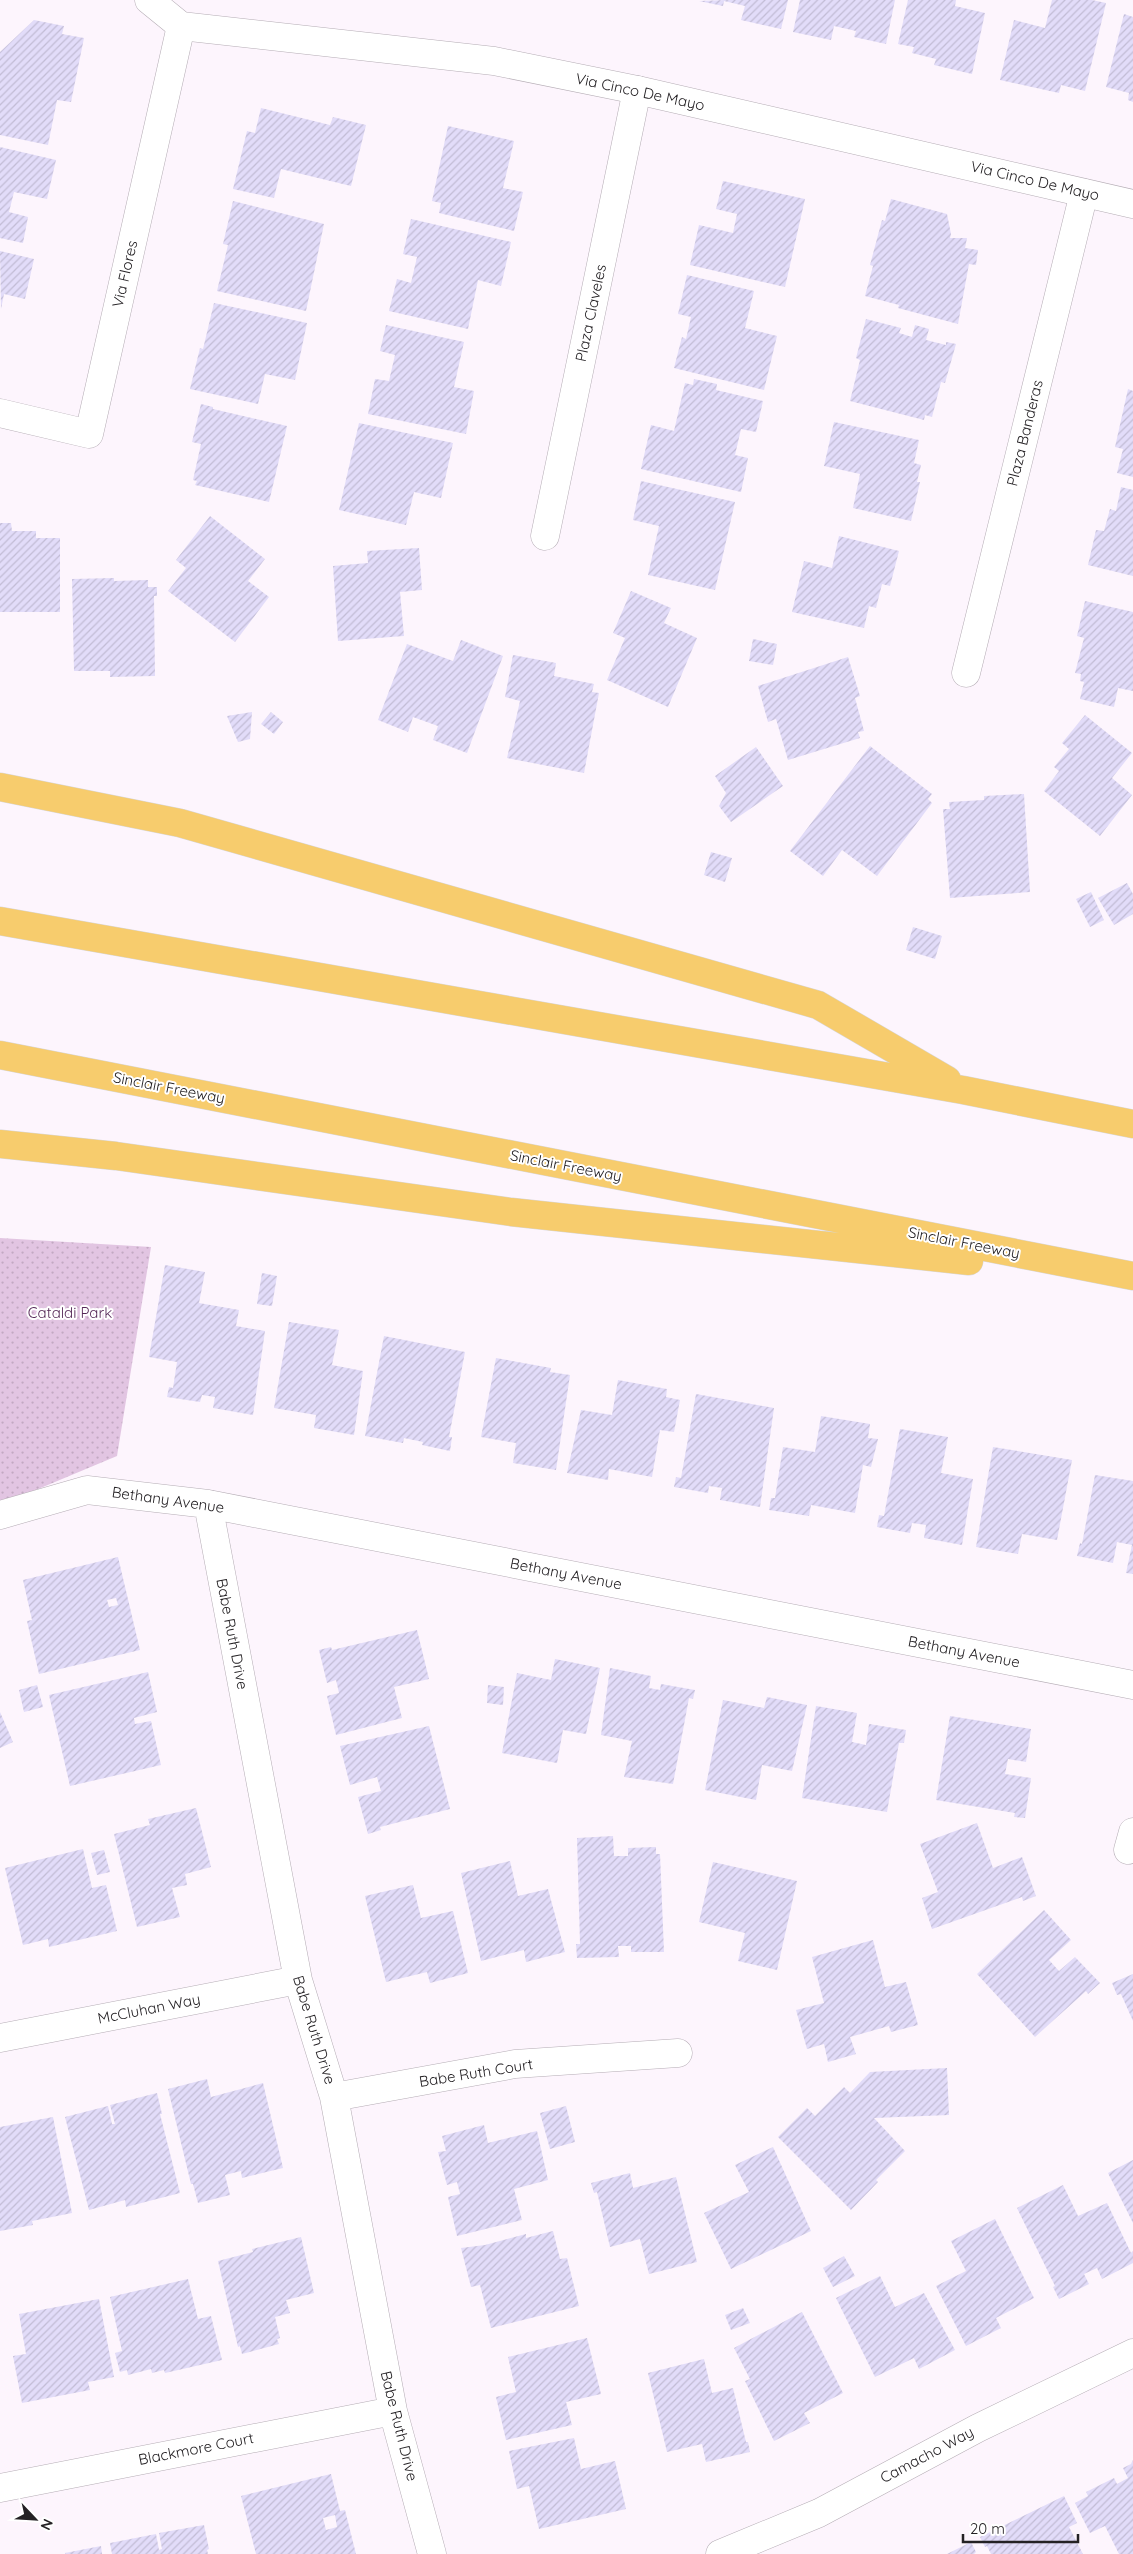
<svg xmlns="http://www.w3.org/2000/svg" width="1133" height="2554" font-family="Quicksand,sans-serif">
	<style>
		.green { fill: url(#green-dots) }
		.building { fill: url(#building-hatch); fill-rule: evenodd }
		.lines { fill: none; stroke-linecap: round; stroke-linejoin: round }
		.street-casing { stroke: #b5adb5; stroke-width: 29 }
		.secondary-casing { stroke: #b5adb5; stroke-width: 29 }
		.highway-casing { stroke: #d8d7d8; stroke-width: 29 }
		.street { stroke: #fff; stroke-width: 28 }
		.secondary { stroke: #fff; stroke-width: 28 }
		.highway { stroke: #f7cc6d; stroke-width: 28 }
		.labels { text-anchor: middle; stroke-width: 4; stroke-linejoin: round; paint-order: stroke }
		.street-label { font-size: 15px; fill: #242124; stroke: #fff }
		.park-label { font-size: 15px; fill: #552857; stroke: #fff }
	</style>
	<defs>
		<pattern id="green-dots" width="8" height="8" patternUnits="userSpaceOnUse" patternTransform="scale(1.25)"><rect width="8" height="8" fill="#e2c5e2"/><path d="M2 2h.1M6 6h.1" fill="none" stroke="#c2a9c2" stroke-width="1.8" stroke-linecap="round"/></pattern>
		<pattern id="building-hatch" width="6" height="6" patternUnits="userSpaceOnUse" patternTransform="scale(1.25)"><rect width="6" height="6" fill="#e2dcf9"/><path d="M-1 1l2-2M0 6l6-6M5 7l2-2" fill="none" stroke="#c2bcd5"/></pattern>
	</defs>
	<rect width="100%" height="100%" fill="#fdf5fd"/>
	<path class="green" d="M0 1238 151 1247 117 1456 0 1505Z"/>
	<path class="building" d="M725 0H788L781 29 741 20 745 6 724 1 723 6 699 1Z
		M800 0H895L886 44 854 37 856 31 834 26 831 40 793 32Z
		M908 0H956L955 6 985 13 972 74 934 65 936 59 912 53 914 47 898 44Z
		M1052 0H1092L1106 3 1085 91 1061 85 1059 93 1000 80 1014 20 1045 28Z
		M1124 14 1133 17V102L1128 100 1129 93 1106 87Z
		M34 20 64 26 62 34 84 38 71 102 57 100 48 145 0 135V52Z
		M261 108 330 125 333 117 366 125 351 186 281 169 274 198 233 189 247 131 255 133Z
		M448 126 514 141 503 188 523 192 514 231 439 213 441 203 432 201Z
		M0 147 56 160 47 199 14 192 9 212 28 217 23 243 0 238Z
		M723 181 805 199 785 287 690 265 699 225 733 233 737 214 716 209Z
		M891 199 947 214 951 234 950 238H967L965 248 978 250 976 265 969 264 958 324 898 308 899 305 865 296 873 266 870 265 882 220 885 221Z
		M233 201 324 224 306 311 217 291 228 245 223 244Z
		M411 219 511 242 501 286 478 280 468 329 389 311 397 279 411 283 417 257 403 254Z
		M0 251 34 259 25 299 4 294 1 309Z
		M687 275 754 291 745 328 777 336 764 390 674 368 682 337 686 339 691 317 678 314Z
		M214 303 307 323 295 380 265 374 258 404 190 389 200 348 203 349Z
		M866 319 901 328 899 333 912 337 915 325 929 329 926 340 946 345V342L956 344 945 383 941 382 932 417 925 415 924 420 850 401 860 360 856 358Z
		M386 325 464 342 454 387 474 391 466 434 368 414 375 379 389 381 395 355 380 351Z
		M694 379 717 384 716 390 763 401 756 432 741 429 735 455 748 458 741 492 641 469 651 425 674 431 685 383 693 385Z
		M1128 389 1133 391V477L1117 473 1123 449 1115 447Z
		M201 404 213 407V409L287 426 269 502 195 485 197 481 193 480 201 444 192 442Z
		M834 422 919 440 914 463 921 465 917 482H920L911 521 853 508 860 474 824 466Z
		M359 423 453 443 441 498 414 492 406 525 339 510Z
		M641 481 735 502 715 590 648 575 659 526 633 520Z
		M1121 487 1133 490V576L1088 565 1096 530 1104 531 1110 509 1116 511Z
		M210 516 265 559 248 581 269 597 235 642 168 591 186 568 176 560Z
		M0 523H11L12 531H36V538H60V612H0Z
		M839 536 899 551 890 586 882 584 876 608 869 606 864 628 792 612 804 561 832 568Z
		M419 548 422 590 400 592 404 636 338 641 333 566 368 563 367 551Z
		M114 578V581L148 580V587H157V596H154L155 676 110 677V671H74L72 579Z
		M631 591 671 608 664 623 697 638 668 707 607 680 625 638 613 633Z
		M1085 601 1133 612V691L1118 688 1114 707 1080 699 1084 682 1080 681 1081 674 1075 673 1084 638 1077 636Z
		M753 639 777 644 773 665 749 661Z
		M461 640 503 656 467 753 433 740 438 726 413 717 408 732 378 720 407 644 453 661Z
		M513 655 556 663 554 676 594 684 592 692 599 693 584 773 507 758 520 701 505 697Z
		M848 657 860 696 855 698 864 731 858 732 860 738 788 760 776 719 768 722 758 686Z
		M252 712 250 739 238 742 227 716Z
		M271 712 283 722 274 734 261 724Z
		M1085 715 1132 753 1112 778 1132 795 1100 836 1044 791 1059 771 1054 767 1069 749 1062 743Z
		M870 746 932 794 928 799 932 803 877 876 842 850 823 876 790 851Z
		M756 747 783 786 731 822 719 806 726 793 715 776Z
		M1024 794 1030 892 950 898 943 809H950L949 802 984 800V796Z
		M711 852 732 858 725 882 704 875Z
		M1127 883 1133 894V914L1114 925 1098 898Z
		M1091 892 1104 920 1090 927 1076 899Z
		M913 927 942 936 935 959 906 950Z
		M165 1265 205 1272 199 1303 239 1310 236 1326 265 1331 253 1415 213 1408 215 1397 202 1395 200 1402 167 1397 169 1387 173 1388 177 1362 149 1357Z
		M262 1273 277 1276 272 1306 257 1304Z
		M289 1322 339 1330 332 1365 363 1371 354 1435 314 1428 316 1415 274 1408Z
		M384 1336 465 1352 449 1437H452L450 1451 422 1445 423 1442 404 1438 403 1443 365 1436Z
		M496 1358 551 1368 550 1372 570 1375 556 1470 513 1463 516 1443 481 1437Z
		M618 1380 667 1389 666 1397 680 1400 674 1432 660 1430 652 1477 609 1469 608 1480 567 1473 581 1410 612 1415Z
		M696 1394 774 1408 760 1507 720 1500 722 1488 709 1486 708 1493 674 1487 676 1477 681 1478Z
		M821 1416 870 1424 868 1438 878 1439 871 1467 863 1465 855 1513 811 1505 809 1516 769 1510 771 1498H775L783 1447 815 1452Z
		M900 1429 948 1437 941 1473 973 1479 962 1545 924 1538 926 1525 912 1523 910 1533 877 1527 879 1515 884 1516Z
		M993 1447 1072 1460 1057 1540 1022 1534 1018 1554 976 1547Z
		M1095 1475 1133 1481V1574L1126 1573 1132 1545 1117 1542 1113 1563 1077 1556 1080 1543 1082 1544Z
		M118 1557 140 1650 39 1674 27 1621 32 1620 23 1580ZM116 1598 118 1605 109 1607 107 1600Z
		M417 1630 429 1679 394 1687 402 1718 336 1735 327 1696 339 1693 336 1680 327 1683 319 1650 331 1647 332 1650Z
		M555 1659 600 1668 586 1734 563 1730 557 1763 502 1753 517 1673 551 1680Z
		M610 1668 651 1676 649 1688 660 1690 661 1684 695 1690 693 1699 689 1698 673 1784 624 1777 632 1741 601 1735Z
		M148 1672 157 1712 134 1718 135 1724 151 1721 161 1765 70 1786 49 1695Z
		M37 1685 43 1707 24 1712 19 1690Z
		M488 1685 504 1687 503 1705 487 1703Z
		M767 1697 807 1705 792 1771 762 1765 756 1800 705 1790 723 1700 764 1708Z
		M816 1706 857 1713 852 1742 866 1745 869 1724 906 1730 904 1743H899L887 1812 802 1798Z
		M0 1712 13 1742 0 1748Z
		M950 1716 1031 1729 1026 1762 1008 1759 1005 1774 1031 1778 1025 1818 1014 1817 1015 1813 936 1800Z
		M429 1726 450 1809 380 1827 381 1830 368 1834 358 1797 381 1791 377 1777 350 1785 340 1746Z
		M196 1808 211 1867 185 1874 187 1885 172 1888 180 1917 137 1927 114 1834 150 1825 148 1819Z
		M977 1823 993 1868 1022 1857 1036 1896 1023 1901 1022 1897 932 1929 922 1898 938 1892 920 1844Z
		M613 1836 614 1856H628V1848L656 1847V1854H660L664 1952H631V1946H618L619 1957 577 1958 576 1944H580L577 1838Z
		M83 1849 92 1888 106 1885 117 1931 49 1947 48 1939 23 1945 5 1868Z
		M104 1850 110 1872 97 1875 91 1853Z
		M510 1861 518 1896 548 1889 565 1952 526 1962 524 1950 481 1961 461 1873Z
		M713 1862 797 1881 777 1970 738 1961 745 1933 699 1922Z
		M413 1885 421 1918 453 1911 468 1973 430 1983 427 1972 386 1982 365 1896Z
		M1044 1910 1071 1940 1049 1960 1059 1971 1075 1957 1100 1983 1088 1994 1086 1991 1035 2037 977 1974Z
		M873 1940 885 1987 906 1982 918 2025 891 2032 889 2026 850 2037 856 2054 828 2062 824 2044 807 2049 796 2010 824 2003 812 1957Z
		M1133 1974V2021L1121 1994 1117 1995 1112 1983Z
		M947 2068 949 2115 874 2118 905 2151 876 2180 878 2182 851 2210 778 2137 807 2108 815 2116 844 2087 850 2093 870 2072Z
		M207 2079 211 2097 263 2083 283 2168 242 2178 241 2171 225 2175 230 2195 198 2203 193 2184H191L168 2089Z
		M157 2093 162 2114H160L180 2193 126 2207 125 2200 89 2210 65 2117 108 2106 112 2124H115L110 2105Z
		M566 2106 575 2142 550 2149 540 2113Z
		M53 2117 72 2213 32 2221 33 2225 0 2231V2127Z
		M484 2125 488 2143 537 2131 548 2180 514 2189 522 2220 457 2236 448 2197 460 2194 457 2182 447 2185 438 2152 446 2151 442 2136Z
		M773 2147 811 2231 731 2269 704 2213 749 2192 735 2165Z
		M1133 2160V2223L1108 2173Z
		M630 2173 633 2188 676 2177 697 2262 649 2274 640 2239 610 2247 597 2192 594 2193 591 2183Z
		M1063 2185 1078 2216 1107 2203 1131 2253 1133 2251V2263L1102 2279 1097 2268 1084 2274 1089 2284 1059 2299 1053 2287 1055 2286 1017 2208Z
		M995 2219 1034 2298 996 2318 1001 2328 966 2346 936 2286 966 2271 951 2241Z
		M553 2231 560 2259 567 2258 579 2306 491 2328 480 2285 471 2287 461 2248 485 2245 526 2234V2238Z
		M301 2237 314 2293 286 2300 290 2313 275 2317 280 2338 277 2339 279 2344 242 2354 240 2346 238 2347 218 2261 253 2252 252 2249Z
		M844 2256 855 2276 833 2287 823 2268Z
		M880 2276 895 2307 924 2293 955 2350 919 2369 914 2358 875 2377 836 2298Z
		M188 2279 198 2319 211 2316 222 2360 165 2373 164 2370 152 2373 151 2369 128 2375 127 2370 120 2372 115 2353 122 2351 110 2297Z
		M99 2299 114 2377 88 2382 90 2390 22 2403 13 2356 26 2354 19 2314Z
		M743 2308 750 2323 731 2330 725 2315Z
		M802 2312 843 2393 804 2413 810 2423 774 2441 745 2381 750 2379 734 2348Z
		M587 2338 601 2394 566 2402 572 2425 506 2440 496 2397 516 2392 508 2357Z
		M704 2359 712 2393 733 2388 746 2442H748L750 2452 706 2462 702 2444 667 2452 648 2373Z
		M574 2438 581 2469 615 2461 626 2509 539 2529 529 2486 517 2489 509 2451Z
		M1133 2460V2554H1119L1105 2526 1090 2533 1075 2503 1088 2496 1086 2492 1114 2478 1117 2484 1128 2478 1123 2468 1131 2464Z
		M331 2474 340 2511 345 2510 356 2554H256L241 2496ZM335 2515 337 2527 326 2530 323 2518Z
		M1064 2496 1077 2523 1069 2527 1083 2554H991L987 2546 985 2547 980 2537Z
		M204 2525 209 2549 207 2550 208 2554H112L110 2543 156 2534 159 2550 162 2549 159 2533Z
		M971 2542 976 2552 974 2554H947Z
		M101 2546 102 2554H65V2553Z"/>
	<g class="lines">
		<defs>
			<path id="street" d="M0 413 89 434 181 26
				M545 536 637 90
				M966 673 1084 193
				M208 1504 298 1980 334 2097 393 2411 432 2554
				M0 1515 87 1490 208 1504 1133 1685
				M1128 1850 1133 1832
				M0 2038 298 1980
				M334 2097 515 2064 678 2053
				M0 2488 393 2411
				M720 2554 819 2513 978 2428 1133 2353"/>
			<path id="secondary" d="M149 0 181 26 494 61 637 90 1133 204"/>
			<path id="highway" d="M0 787 180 823 818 1005 947 1080
				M0 921 963 1090 1133 1124
				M0 1055 1133 1276
				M0 1144 116 1156 511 1212 969 1261"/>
		</defs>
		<use href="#street" class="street-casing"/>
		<use href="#secondary" class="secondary-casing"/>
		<use href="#highway" class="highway-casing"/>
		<use href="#street" class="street"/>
		<use href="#secondary" class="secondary"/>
		<use href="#highway" class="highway"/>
	</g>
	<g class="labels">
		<g class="street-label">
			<text transform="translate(640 92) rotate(12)" y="5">Via Cinco De Mayo</text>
			<text transform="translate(1035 181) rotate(13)" y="5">Via Cinco De Mayo</text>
			<text transform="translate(125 274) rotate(-77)" y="5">Via Flores</text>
			<text transform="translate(591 313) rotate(-78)" y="5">Plaza Claveles</text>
			<text transform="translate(1025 433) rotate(-76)" y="5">Plaza Banderas</text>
			<text transform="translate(169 1088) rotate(11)" y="5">Sinclair Freeway</text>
			<text transform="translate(566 1166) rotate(11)" y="5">Sinclair Freeway</text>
			<text transform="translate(964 1243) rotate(11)" y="5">Sinclair Freeway</text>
			<text transform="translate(168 1500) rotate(8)" y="5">Bethany Avenue</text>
			<text transform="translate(566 1574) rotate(11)" y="5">Bethany Avenue</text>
			<text transform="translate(232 1634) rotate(79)" y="5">Babe Ruth Drive</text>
			<text transform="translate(964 1652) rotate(11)" y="5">Bethany Avenue</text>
			<text transform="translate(149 2009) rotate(-11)" y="5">McCluhan Way</text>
			<text transform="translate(314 2030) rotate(73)" y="5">Babe Ruth Drive</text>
			<text transform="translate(476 2073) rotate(-9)" y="5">Babe Ruth Court</text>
			<text transform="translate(399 2426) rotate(76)" y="5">Babe Ruth Drive</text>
			<text transform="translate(196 2449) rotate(-11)" y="5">Blackmore Court</text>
			<text transform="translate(927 2455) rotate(-28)" y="5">Camacho Way</text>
		</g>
		<g class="park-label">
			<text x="70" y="1318">Cataldi Park</text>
		</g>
	</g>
	<g transform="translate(35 2519) rotate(115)" stroke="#ffffff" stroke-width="4" paint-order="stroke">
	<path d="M0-4L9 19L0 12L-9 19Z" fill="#242124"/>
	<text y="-8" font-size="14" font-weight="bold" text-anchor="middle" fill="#242124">N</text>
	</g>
	<path d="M963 2534v8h115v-8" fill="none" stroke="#242124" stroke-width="2.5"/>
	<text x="970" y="2534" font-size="15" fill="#242124" stroke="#ffffff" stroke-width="4" paint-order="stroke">20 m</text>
</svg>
